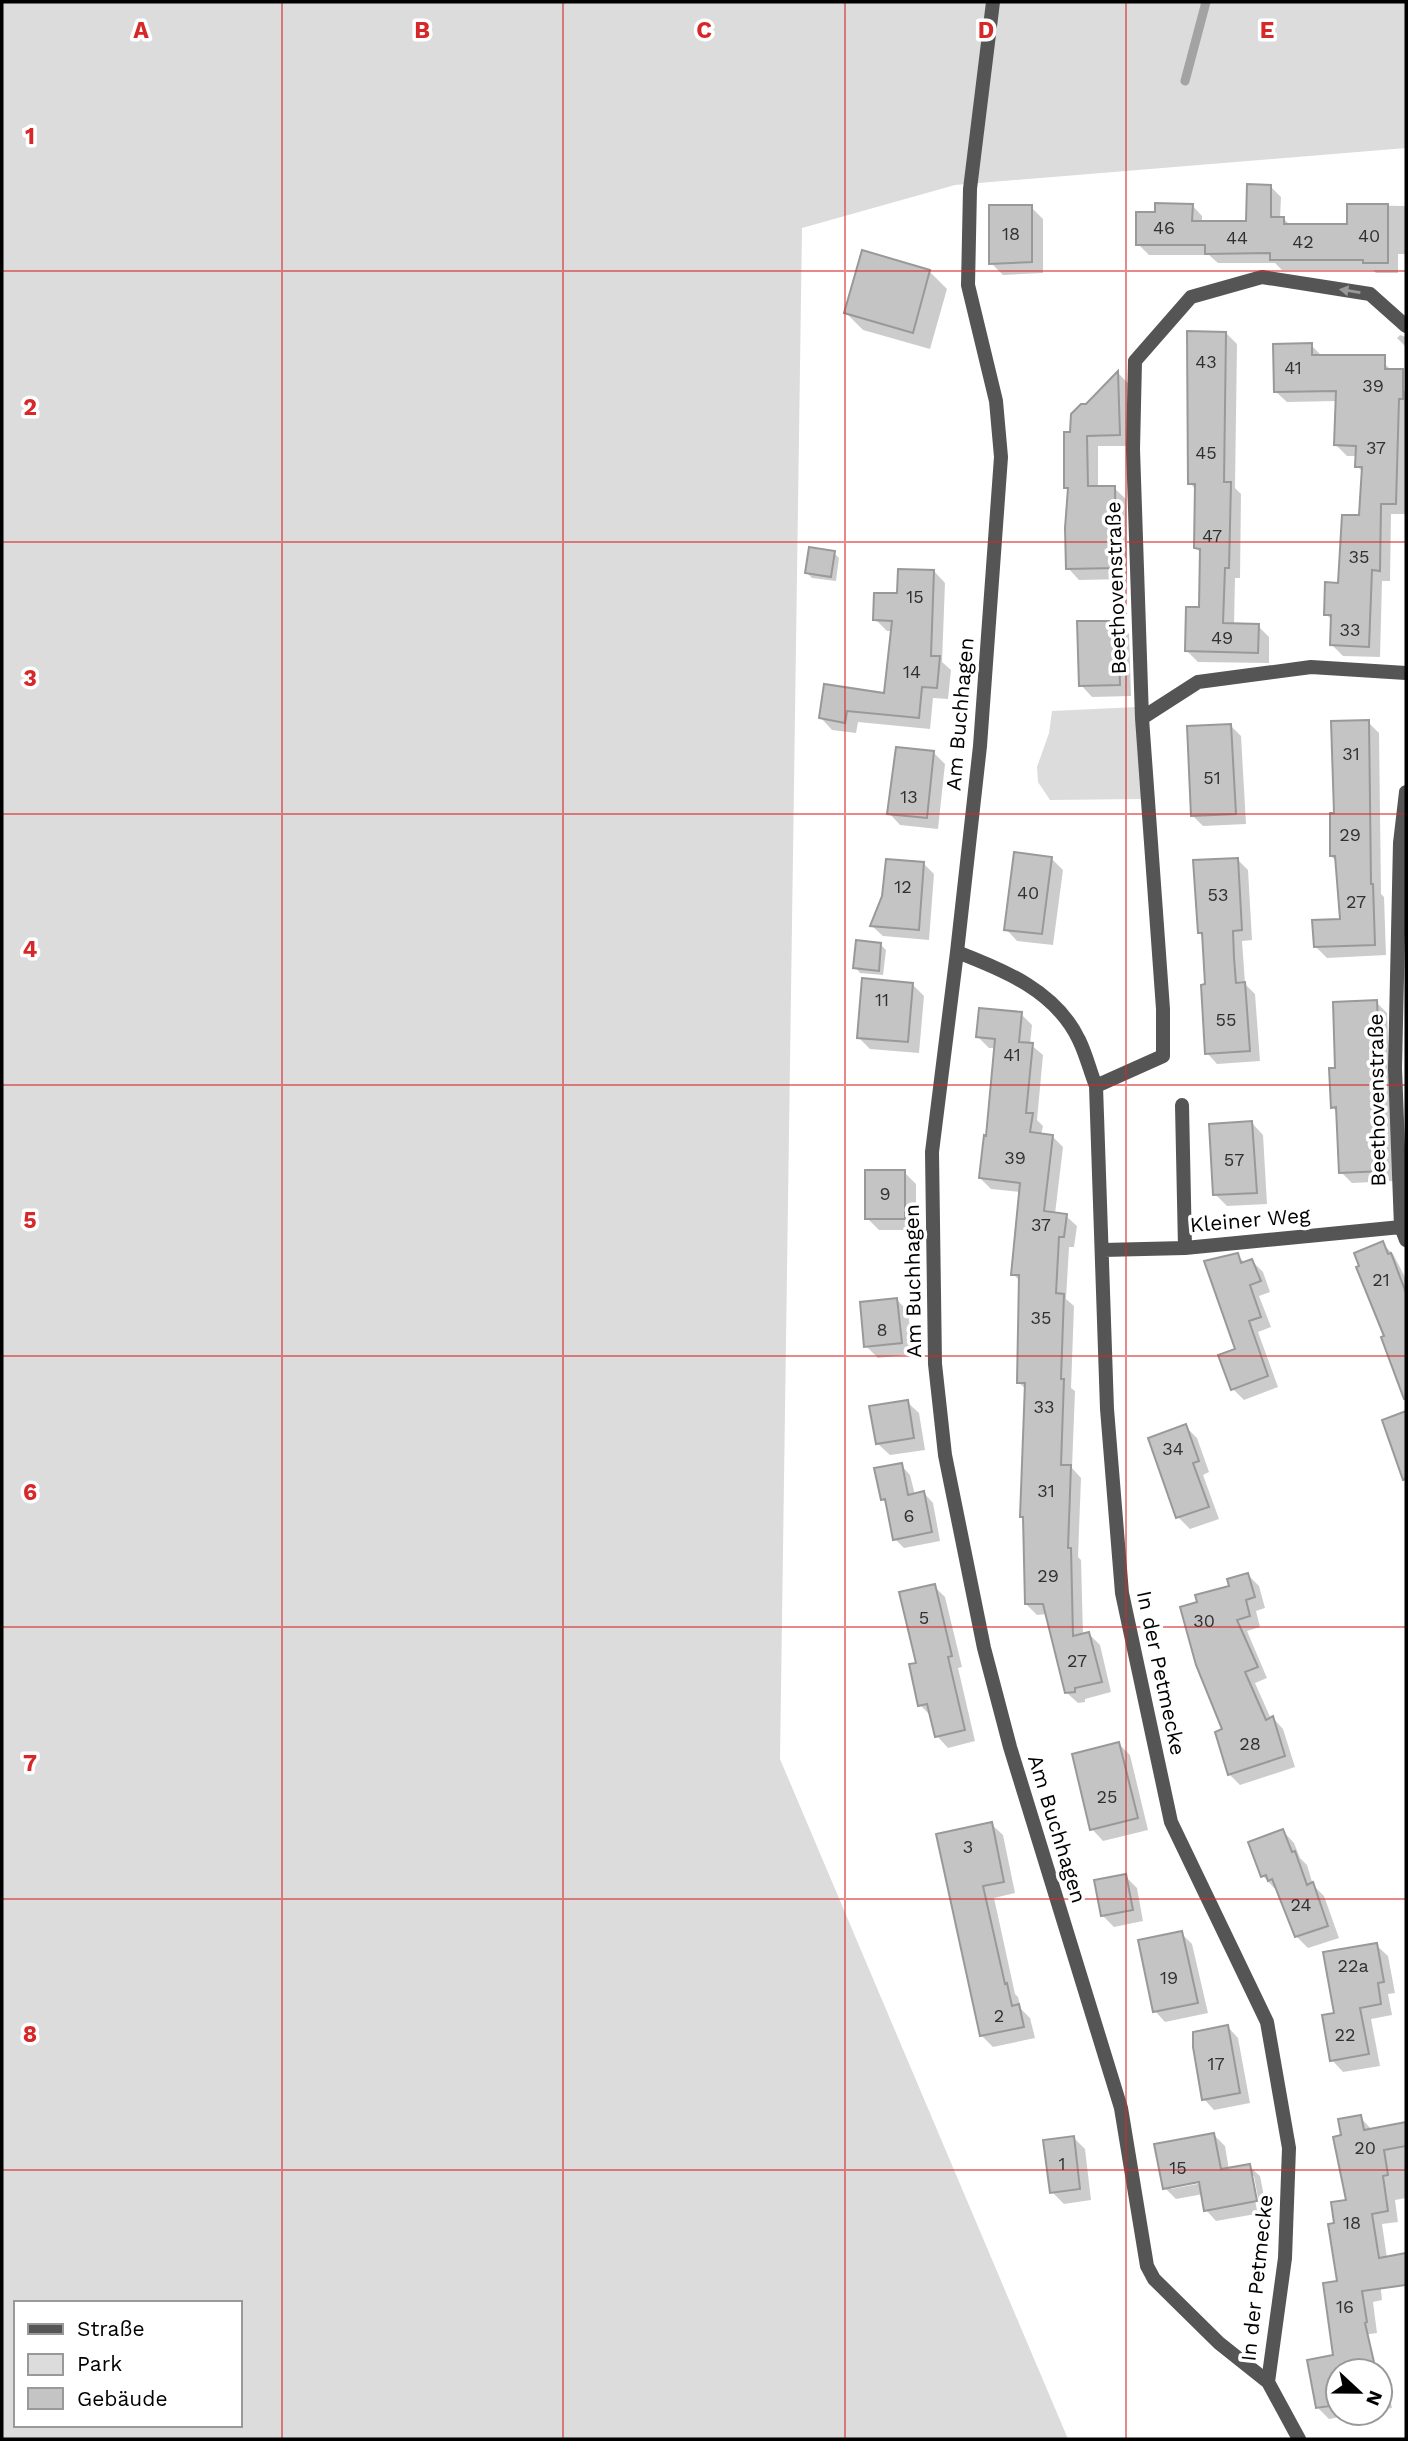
<svg xmlns="http://www.w3.org/2000/svg" width="1408" height="2441" font-family="'Work Sans',sans-serif">
	<style>
		.green { fill: #dcdcdc; fill-rule: evenodd }
		.shadow { fill: #0003; fill-rule: evenodd }
		.lines { fill: none; stroke-linecap: round; stroke-linejoin: round }
		.stream { stroke: #a3a3a3; stroke-width: 9 }
		.building { fill: #c4c4c4; stroke: #999; stroke-width: 2 }
		.minor { stroke: #555; stroke-width: 14 }
		.oneway { fill: #999 }
		.grid { fill: none; stroke: #d62828; stroke-width: 2; stroke-opacity: 0.55 }
		.labels { text-anchor: middle; stroke-width: 7; stroke-linejoin: round; paint-order: stroke }
		.number-label { font-size: 18px; fill: #313131 }
		.street-label { font-size: 21px; fill: #000; stroke: #fff }
		.grid-label { font-size: 23px; text-anchor: middle; font-weight: bold; fill: #d62828; stroke: #fff; stroke-width: 7; stroke-linejoin: round; paint-order: stroke }
	</style>
	<rect width="100%" height="100%" fill="#fff"/>
	<path class="green" d="M2 2H1406V148L955 185 802 228 780 1759 1068 2439H2ZM16 2303H240V2425H16Z
		M1137 707 1143 799 1050 800 1038 782 1037 767 1049 733 1052 711Z"/>
	<path class="shadow" d="M1270 186 1281 197 1280 219H1284L1290 225H1349V205L1406 206V254H1398V273H1376L1373 270H1282L1275 263H1218L1209 255H1149L1138 244 1157 213 1192 205 1202 216V223H1248Z
		M1031 207 1043 219V273L1003 275 991 263Z
		M930 272 947 289 930 349 863 330 845 312Z
		M1226 333 1237 344 1235 488 1241 494 1240 578H1235L1234 625 1258 626 1269 637V663L1198 662 1187 651 1201 609V553L1196 548 1197 491 1190 483Z
		M1400 335 1406 337V347L1397 338Z
		M1311 345 1322 356 1378 357 1389 368 1390 384H1398L1406 392V514H1391L1390 581H1382L1380 657 1343 656 1332 645 1333 621 1326 614 1340 584 1360 517 1363 472 1357 466V456H1347L1336 445 1337 401 1287 402 1276 392Z
		M1118 373 1129 384 1130 446H1098V488H1114L1126 499 1127 579 1079 580 1068 568 1070 491 1066 487 1072 434 1087 405Z
		M834 553 839 558 836 581 812 578 807 573Z
		M934 571 945 583 942 662 951 670 948 699 933 698 930 729 858 722 856 733 832 730 821 718 886 695 892 631H887L875 619 899 595Z
		M1118 622 1129 634 1131 696 1092 697 1081 685Z
		M1368 722 1379 733 1381 894 1384 897 1386 955 1327 958 1316 947 1341 921 1337 862 1331 856 1335 815Z
		M1231 726 1241 736 1246 824 1203 826 1192 815Z
		M933 752 945 764 938 829 900 825 889 813Z
		M1051 858 1063 870 1053 945 1017 941 1006 929Z
		M1238 860 1248 870 1252 940 1242 941 1244 969 1245 984 1255 994 1260 1061 1217 1064 1207 1053V986L1204 937 1199 933Z
		M923 863 934 874 929 940 883 936 872 926Z
		M880 944 886 950 883 975 860 973 855 967Z
		M912 984 924 996 919 1053 870 1049 858 1037Z
		M1376 1002 1387 1013 1394 1181 1352 1183 1341 1172 1338 1113 1332 1107 1337 1069Z
		M1021 1014 1032 1025 1030 1044 1043 1055 1037 1120 1043 1126 1041 1135 1052 1136 1063 1147 1055 1214 1066 1216 1077 1226 1074 1247H1069L1066 1299 1074 1306 1071 1388 1075 1391 1072 1468 1081 1478 1078 1557 1081 1560 1083 1635 1089 1634 1100 1645 1111 1692 1085 1699V1702L1078 1703 1067 1693 1047 1614 1037 1615 1026 1604 1024 1519 1022 1516 1027 1390 1018 1382 1021 1282 1013 1274 1021 1192 991 1189 980 1178 988 1138 996 1048H989L978 1037Z
		M1252 1123 1263 1135 1267 1204 1227 1206 1215 1194Z
		M904 1172 916 1184V1230H879L867 1218Z
		M1382 1243 1393 1254 1406 1279V1402L1383 1338 1387 1337Z
		M1237 1255 1245 1263 1252 1261 1263 1272 1270 1292 1259 1296 1271 1327 1258 1332 1278 1387 1244 1400 1233 1389 1237 1350Z
		M897 1300 908 1311 913 1354 878 1358 866 1346Z
		M907 1402 919 1413 925 1450 890 1455 878 1444Z
		M1185 1426 1197 1438 1209 1472 1203 1475 1219 1519 1190 1529 1178 1517Z
		M901 1465 910 1475 915 1495 924 1493 933 1503 940 1541 904 1548 895 1539 888 1505 882 1499Z
		M1248 1575 1259 1586 1265 1608 1256 1611 1260 1627 1247 1631 1267 1678 1255 1683 1271 1719 1273 1718 1283 1729 1295 1767 1240 1785 1229 1774 1225 1730 1199 1604 1231 1587Z
		M934 1586 945 1597 962 1667 958 1668 975 1741 948 1748 937 1736 932 1717 920 1705 918 1664Z
		M1119 1744 1130 1755 1148 1830 1103 1841 1092 1829Z
		M991 1824 1003 1835 1015 1893 994 1898 1015 1994 1018 1997 1021 2009 1030 2018 1035 2038 993 2047 981 2035 938 1836Z
		M1283 1831 1294 1843 1300 1858 1307 1865 1313 1885 1324 1896 1339 1938 1308 1948 1296 1936 1277 1887 1274 1888 1263 1876Z
		M1125 1876 1137 1888 1143 1921 1114 1927 1102 1915Z
		M1181 1933 1192 1944 1208 2013 1165 2022 1155 2011Z
		M1376 1945 1388 1956 1395 1993 1388 1994 1392 2015 1371 2019 1380 2066 1343 2072 1332 2060 1336 2014Z
		M1228 2027 1238 2038 1250 2103 1214 2110 1204 2099Z
		M1360 2117 1372 2130 1406 2124V2198L1395 2200 1398 2222 1382 2224 1390 2279 1380 2281 1382 2300 1373 2302 1377 2333 1362 2335 1368 2371H1338V2413H1363L1329 2419 1318 2408 1335 2356 1339 2282 1336 2224 1348 2201 1343 2137Z
		M1214 2135 1225 2146 1229 2170 1249 2166 1260 2176 1267 2212 1216 2221 1206 2210 1203 2194 1176 2199 1165 2188ZM1250 2176H1254L1260 2209 1257 2210ZM1207 2179 1208 2182 1171 2189V2186Z
		M1073 2137 1085 2149 1091 2200 1064 2204 1052 2192Z
		M1380 2379 1387 2386 1392 2408 1380 2410Z"/>
	<g class="lines">
		<path class="stream" d="M1185 81 1206 2"/>
	</g>
	<path class="building" d="M1247 184 1271 185V217H1284V224H1347V204H1388V263H1363V260H1270V253L1205 254V245H1136V212H1155V203L1193 204 1192 221H1246Z
		M989 205H1032V262L989 264Z
		M862 250 930 270 913 333 844 313Z
		M1187 331 1226 332 1224 482H1231L1229 568H1225L1223 623 1259 624 1258 653 1185 651 1186 607H1199L1200 549 1194 548 1195 484H1188Z
		M1312 343V355H1385V369H1403V399H1399L1396 504H1381L1380 571 1372 570 1369 647 1330 645 1331 615H1324L1325 582 1338 583 1342 515H1359L1362 467H1355L1356 446 1334 445 1336 391 1274 392 1273 344Z
		M1118 371 1120 435 1087 436 1088 486H1115L1116 568 1066 569 1065 528 1068 488H1064V432H1070L1071 414 1081 404H1086Z
		M809 547 835 551 831 577 805 573Z
		M898 569 934 570 931 656H940L937 688 922 687 919 718 847 711 845 723 819 718 824 684 884 693 892 621 873 620 874 593H897Z
		M1077 621H1118L1120 685 1079 686Z
		M1369 720 1371 884H1373L1375 945 1314 947 1312 920 1340 919 1335 856H1330V813H1334L1331 721Z
		M1231 724 1236 814 1191 816 1187 726Z
		M896 747 934 751 927 818 887 814Z
		M1014 852 1052 857 1042 934 1004 930Z
		M1238 858 1242 930 1233 931 1234 958 1236 983 1245 982 1250 1051 1205 1054 1201 985 1205 984 1202 933H1198L1193 860Z
		M886 859 924 862 919 930 870 926 882 896Z
		M856 940 881 943 879 971 853 968Z
		M862 978 913 983 908 1042 857 1038Z
		M1377 1000 1384 1171 1339 1173 1336 1107 1331 1108 1329 1068H1335L1333 1002Z
		M979 1008 1022 1012 1019 1042 1033 1043 1026 1113H1033L1030 1132 1053 1135 1044 1211 1067 1214 1064 1237H1059L1056 1293 1064 1294 1061 1379H1064L1061 1465H1071L1068 1548H1071L1073 1636 1089 1632 1102 1682 1075 1688V1692L1065 1693 1043 1604H1025L1023 1517H1020L1025 1383H1017L1019 1275H1011L1020 1183 979 1178 984 1135 986 1136 995 1039 976 1037Z
		M1252 1121 1257 1193 1213 1195 1209 1124Z
		M865 1170H905V1219H865Z
		M1383 1241 1388 1254 1391 1253 1406 1293V1399H1404L1381 1337 1384 1336 1356 1267 1359 1266 1354 1253Z
		M1238 1253 1241 1263 1252 1259 1261 1281 1250 1285 1261 1317 1249 1321 1268 1376 1231 1390 1218 1355 1235 1349 1204 1261Z
		M897 1298 902 1343 864 1347 860 1302Z
		M908 1400 914 1438 876 1444 869 1406Z
		M1406 1411V1479L1403 1480 1382 1420Z
		M1186 1424 1199 1461 1193 1463 1209 1507 1176 1518 1148 1438Z
		M902 1463 908 1495 924 1491 932 1532 893 1540 885 1499 881 1500 874 1468Z
		M1248 1573 1255 1597 1246 1600 1250 1616 1237 1620 1258 1667 1245 1672 1266 1720 1273 1716 1285 1756 1228 1775 1215 1732 1222 1729 1196 1665 1180 1607 1197 1602 1195 1595 1229 1586 1227 1579Z
		M935 1584 952 1656 948 1657 965 1730 935 1737 927 1704 918 1706 909 1664 916 1663 899 1592Z
		M1119 1742 1138 1818 1090 1830 1072 1754Z
		M992 1822 1004 1882 983 1886 1005 1984 1007 1983 1012 2006 1019 2004 1024 2027 980 2036 936 1834Z
		M1283 1829 1292 1852 1295 1851 1307 1885 1313 1882 1328 1926 1295 1937 1272 1879 1268 1881 1266 1875 1261 1877 1248 1842Z
		M1126 1874 1133 1910 1101 1916 1094 1880Z
		M1182 1931 1198 2003 1153 2012 1138 1940Z
		M1377 1943 1384 1982 1378 1983 1381 2004 1360 2008 1369 2054 1330 2061 1322 2015 1334 2013 1323 1952Z
		M1228 2025 1240 2093 1202 2100 1193 2047V2032Z
		M1361 2115 1364 2130 1406 2122V2146L1384 2150 1388 2175 1383 2176 1388 2211 1372 2214 1379 2258 1406 2253V2285L1362 2291 1367 2322 1365 2323 1376 2371H1338V2405L1316 2408 1307 2360 1333 2355 1323 2283 1337 2281 1328 2224 1334 2223 1331 2202 1346 2200 1333 2137 1341 2135 1338 2119Z
		M1214 2133 1221 2169 1250 2164 1257 2201 1204 2211 1199 2182 1163 2189 1154 2144Z
		M1074 2136 1080 2189 1050 2193 1043 2140Z"/>
	<g class="lines">
		<path class="minor" d="M993 2 970 189 968 285 996 401 1001 457 980 746 957 952 932 1152 935 1364 945 1455 984 1648 1010 1747 1121 2108 1147 2266 1154 2279 1219 2343 1268 2382
			M1142 718 1198 682 1311 667 1406 673
			M1406 792 1400 843 1395 1068 1401 1227 1406 1240
			M957 952C1004 970 1056 991 1079 1040 1086 1054 1090 1071 1096 1086L1107 1409 1122 1593 1171 1822 1267 2022 1289 2148 1285 2258 1268 2382 1299 2439
			M1096 1086 1163 1056V1009L1142 718 1133 449 1135 361 1191 297 1262 277 1370 294 1406 326
			M1182 1105 1185 1248
			M1103 1250 1185 1248 1401 1227"/>
	</g>
	<defs><path id="oneway-solid" d="M-6-.8H1V-3.2L6.5 0L1 3.2V.8H-6Z" transform="scale(1.75)"/></defs>
	<use class="oneway" href="#oneway-solid" transform="translate(1350 291) rotate(-171)"/>
	<path class="grid" d="M282 2V2439M563 2V2439M845 2V2439M1126 2V2439M2 271H1406M2 542H1406M2 814H1406M2 1085H1406M2 1356H1406M2 1627H1406M2 1899H1406M2 2170H1406"/>
	<g class="labels">
		<g class="number-label">
			<text x="1164" y="234">46</text>
			<text x="1011" y="240">18</text>
			<text x="1369" y="242">40</text>
			<text x="1237" y="244">44</text>
			<text x="1303" y="248">42</text>
			<text x="1206" y="368">43</text>
			<text x="1293" y="374">41</text>
			<text x="1373" y="392">39</text>
			<text x="1376" y="454">37</text>
			<text x="1206" y="459">45</text>
			<text x="1212" y="542">47</text>
			<text x="1359" y="563">35</text>
			<text x="915" y="603">15</text>
			<text x="1350" y="636">33</text>
			<text x="1222" y="644">49</text>
			<text x="912" y="678">14</text>
			<text x="1351" y="760">31</text>
			<text x="1212" y="784">51</text>
			<text x="909" y="803">13</text>
			<text x="1350" y="841">29</text>
			<text x="903" y="893">12</text>
			<text x="1028" y="899">40</text>
			<text x="1218" y="901">53</text>
			<text x="1356" y="908">27</text>
			<text x="882" y="1006">11</text>
			<text x="1226" y="1026">55</text>
			<text x="1012" y="1061">41</text>
			<text x="1015" y="1164">39</text>
			<text x="1234" y="1166">57</text>
			<text x="885" y="1200">9</text>
			<text x="1041" y="1231">37</text>
			<text x="1381" y="1286">21</text>
			<text x="1041" y="1324">35</text>
			<text x="882" y="1336">8</text>
			<text x="1044" y="1413">33</text>
			<text x="1173" y="1455">34</text>
			<text x="1046" y="1497">31</text>
			<text x="909" y="1522">6</text>
			<text x="1048" y="1582">29</text>
			<text x="924" y="1624">5</text>
			<text x="1204" y="1627">30</text>
			<text x="1077" y="1667">27</text>
			<text x="1250" y="1750">28</text>
			<text x="1107" y="1803">25</text>
			<text x="968" y="1853">3</text>
			<text x="1301" y="1911">24</text>
			<text x="1353" y="1972">22a</text>
			<text x="1169" y="1984">19</text>
			<text x="999" y="2022">2</text>
			<text x="1345" y="2041">22</text>
			<text x="1216" y="2070">17</text>
			<text x="1365" y="2154">20</text>
			<text x="1062" y="2170">1</text>
			<text x="1178" y="2174">15</text>
			<text x="1352" y="2229">18</text>
			<text x="1345" y="2313">16</text>
		</g>
		<g class="street-label">
			<text transform="translate(1116 588) rotate(-92)" y="7">Beethovenstraße</text>
			<text transform="translate(960 714) rotate(-85)" y="7">Am Buchhagen</text>
			<text transform="translate(1377 1100) rotate(-91)" y="7">Beethovenstraße</text>
			<text transform="translate(1250 1220) rotate(-5)" y="7">Kleiner Weg</text>
			<text transform="translate(913 1281) rotate(-91)" y="7">Am Buchhagen</text>
			<text transform="translate(1161 1673) rotate(78)" y="7">In der Petmecke</text>
			<text transform="translate(1057 1829) rotate(73)" y="7">Am Buchhagen</text>
			<text transform="translate(1257 2278) rotate(-84)" y="7">In der Petmecke</text>
		</g>
	</g>
	<g class="grid-label">
		<text x="141" y="38">A</text>
		<text x="422" y="38">B</text>
		<text x="704" y="38">C</text>
		<text x="986" y="38">D</text>
		<text x="1267" y="38">E</text>
		<text x="30" y="144">1</text>
		<text x="30" y="415">2</text>
		<text x="30" y="686">3</text>
		<text x="30" y="957">4</text>
		<text x="30" y="1228">5</text>
		<text x="30" y="1500">6</text>
		<text x="30" y="1771">7</text>
		<text x="30" y="2042">8</text>
	</g>
	<rect width="1408" height="2441" fill="none" stroke="#000000" stroke-width="7"/>
	<rect x="14" y="2301" width="228" height="126" fill="#ffffff" stroke="#999999" stroke-width="2"/>
	<rect x="28" y="2324" width="35" height="10" fill="#555555" stroke="#999999" stroke-width="2"/>
	<text x="77" y="2336" font-size="21" fill="#000000">Straße</text>
	<rect x="28" y="2354" width="35" height="21" fill="#dcdcdc" stroke="#999999" stroke-width="2"/>
	<text x="77" y="2371" font-size="21" fill="#000000">Park</text>
	<rect x="28" y="2388" width="35" height="21" fill="#c4c4c4" stroke="#999999" stroke-width="2"/>
	<text x="77" y="2406" font-size="21" fill="#000000">Gebäude</text>
	<g transform="translate(1359 2392) rotate(112)"><circle r="33" fill="#ffffff" stroke="#999999" stroke-width="2"/>
	<path d="M0-5L12 26L0 18L-12 26Z" fill="#000000"/>
	<text y="-10" font-size="19" font-weight="bold" text-anchor="middle" fill="#000000">N</text>
	</g>
</svg>
